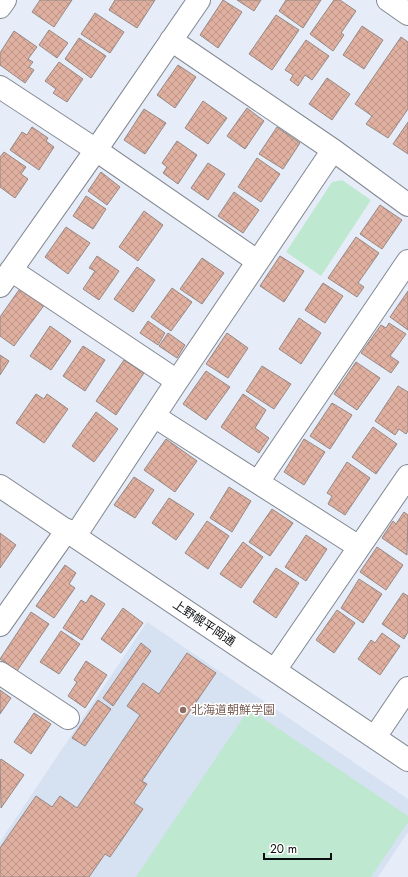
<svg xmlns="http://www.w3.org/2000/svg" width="408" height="877" font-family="Jost,'Noto Sans JP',sans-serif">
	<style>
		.built { fill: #d6e1f2 }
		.green { fill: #bee8d0 }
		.building { fill: url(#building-cross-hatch); stroke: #958985 }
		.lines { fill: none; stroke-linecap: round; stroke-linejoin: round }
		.minor-casing { stroke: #828891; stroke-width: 24 }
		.tertiary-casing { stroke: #828891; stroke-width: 24 }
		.minor { stroke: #fff; stroke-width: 22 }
		.tertiary { stroke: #fff; stroke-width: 22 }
		.education-dot { fill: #8d6e63; stroke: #fff; stroke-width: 1.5 }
		.labels { text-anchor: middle; stroke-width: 3; stroke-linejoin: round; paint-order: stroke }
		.street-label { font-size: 12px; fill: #0b0d10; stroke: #fff }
		.education-label { font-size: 12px; fill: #785e54; stroke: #fff; text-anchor: start }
	</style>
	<defs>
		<pattern id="building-cross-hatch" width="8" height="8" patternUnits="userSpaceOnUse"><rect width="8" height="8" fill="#dfaf9f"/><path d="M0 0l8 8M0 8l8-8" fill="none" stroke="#be9588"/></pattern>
	</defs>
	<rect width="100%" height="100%" fill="#e7edf8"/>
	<path class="built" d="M147 622 408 799V832L378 877H0V842Z"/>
	<path class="green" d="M342 180 371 200 321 276 286 252 332 182Z
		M249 709 408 816V822L371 877H136Z"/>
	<path class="building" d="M40 0H72L54 27 32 12Z
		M115 0H155L137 28 109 10Z
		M223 0 242 12 218 48 200 35Z
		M237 0H261L254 11Z
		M286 0H321L303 28 279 11Z
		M334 0H340L356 11 341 33 344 35 333 51 310 34Z
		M95 13 124 32 110 53 81 34Z
		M276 15 299 30 272 70 249 54Z
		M362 26 383 40 364 69 343 55Z
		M49 30 68 43 57 58 39 45Z
		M14 31 37 47 28 59 33 62 29 67 34 70 25 83 0 65V53Z
		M401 37 408 42V109L388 138 366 124 372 116 355 104Z
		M79 38 106 56 91 78 65 59Z
		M306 40 329 56 312 80 305 75 298 86 290 80 293 75 285 70Z
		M59 62 83 79 67 102 53 93 56 89 45 81Z
		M178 65 196 77 175 108 157 95Z
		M327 78 350 94 332 120 309 104Z
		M203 101 227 118 208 144 185 128Z
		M247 108 264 121 245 149 227 136Z
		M144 109 166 123 145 154 124 140Z
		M408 122V154L393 144Z
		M32 127 48 138 46 141 54 147 39 170 10 150 22 132 27 135Z
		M277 127 300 143 283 169 259 154Z
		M177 141 197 155 178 184 163 173 167 167 162 163Z
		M4 152 26 167 21 174 28 179 15 198 0 187V157Z
		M257 158 280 174 261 202 238 187Z
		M208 163 225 174 208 200 191 188Z
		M101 172 120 187 107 205 88 191Z
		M234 192 259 210 243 233 218 216Z
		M86 196 106 209 93 229 73 216Z
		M380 205 402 220 382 249 360 234Z
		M144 211 163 225 138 261 119 247Z
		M66 227 90 243 68 274 45 257Z
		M356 237 379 253 358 283 364 287 357 297 328 278Z
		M97 256 119 271 99 300 83 289 95 271 89 268Z
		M280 256 304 271 284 302 260 286Z
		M202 258 224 273 202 304 180 289Z
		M137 267 155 280 133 312 114 299Z
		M323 283 343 296 325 323 305 310Z
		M21 287 45 304 14 346 0 336V317Z
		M172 288 192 302 171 331 151 317Z
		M408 291V330L390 317Z
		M299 318 321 333 301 364 279 349Z
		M148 321 165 333 158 345 140 333Z
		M389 323 406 334 390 356 399 362 391 373 361 353 381 325 386 328Z
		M50 326 71 341 51 370 30 356Z
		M168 333 185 345 177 358 159 346Z
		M227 333 248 348 228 378 206 364Z
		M83 346 105 360 85 391 63 376Z
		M0 355 9 361 0 375Z
		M124 360 144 373 116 415 96 401Z
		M356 362 380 378 357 410 334 394Z
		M262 366 291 384 274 409 246 391Z
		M206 371 230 387 206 420 183 404Z
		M398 386 408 392V431L406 434 399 429 395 435 375 421Z
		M36 394 44 399 47 394 68 409 44 443 16 423Z
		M243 394 266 410 255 428 269 438 259 453 221 427Z
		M332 403 352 415 330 449 310 436Z
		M96 412 118 429 94 462 72 446Z
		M373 427 397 444 376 474 352 457Z
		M166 439 197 461 175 492 144 470Z
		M304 439 325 452 304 485 284 472Z
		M347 462 370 478 345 515 328 504 332 496 327 493Z
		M134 477 154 490 135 518 114 505Z
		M229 487 251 501 232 532 210 518Z
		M169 498 194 514 176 540 152 523Z
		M272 509 293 523 270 556 249 542Z
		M404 512 408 515 407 555 382 538 393 521 396 524Z
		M207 521 229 536 208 569 185 553Z
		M0 533 16 545 0 568Z
		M306 535 327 549 306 581 285 567Z
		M243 542 263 557 241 588 220 574Z
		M377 547 403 565 386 590 360 572Z
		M65 565 76 573 69 584 75 588 54 618 36 606Z
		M276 568 299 583 276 618 253 602Z
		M359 579 382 594 363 623 341 608Z
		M403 593 408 596V632L404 639 382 624Z
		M91 595 105 604 82 640 63 628 81 600 86 603Z
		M123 608 143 623 121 653 101 639Z
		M337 610 355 623 334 653 316 640Z
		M31 612 49 624 17 671 0 659Z
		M61 631 80 644 59 674 40 662Z
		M382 633 400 646 380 675 358 659 371 640 375 643Z
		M141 643 151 651 113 706 103 698Z
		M187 653 216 673 142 781 147 784 134 803 143 809 110 857 105 854 89 877H0V848L36 796 52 807 60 796 77 808 140 715 127 706 143 683 159 694Z
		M86 661 107 675 85 708 68 696 77 682 74 680Z
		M0 690 11 698 0 714Z
		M98 700 111 709 85 746 72 738Z
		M34 713 51 724 31 754 14 742Z
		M1 759 24 775 1 808 0 761Z"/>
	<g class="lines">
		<defs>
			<path id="minor" d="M388 0 408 14
				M0 7 5 0
				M171 40 333 150 408 205
				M0 87 96 150 257 261
				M11 270 177 381
				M0 286 96 150 199 0
				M154 416 359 547
				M258 482 408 261
				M75 536 177 381 333 150
				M0 625 67 530
				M275 670 408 476
				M0 673 68 718
				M375 737 408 688"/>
			<path id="tertiary" d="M0 486 408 760"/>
		</defs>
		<use href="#minor" class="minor-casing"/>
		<use href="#tertiary" class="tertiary-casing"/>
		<use href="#minor" class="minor"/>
		<use href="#tertiary" class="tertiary"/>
	</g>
	<circle class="education-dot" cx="183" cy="710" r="4"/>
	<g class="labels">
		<g class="street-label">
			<text transform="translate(204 623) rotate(34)" y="4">上野幌平岡通</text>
		</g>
		<g class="education-label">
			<text x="191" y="714">北海道朝鮮学園</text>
		</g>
	</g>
	<path d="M264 853v6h67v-6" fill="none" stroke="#0b0d10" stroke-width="2"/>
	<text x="270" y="853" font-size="12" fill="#0b0d10" stroke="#ffffff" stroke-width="3" paint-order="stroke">20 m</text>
</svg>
